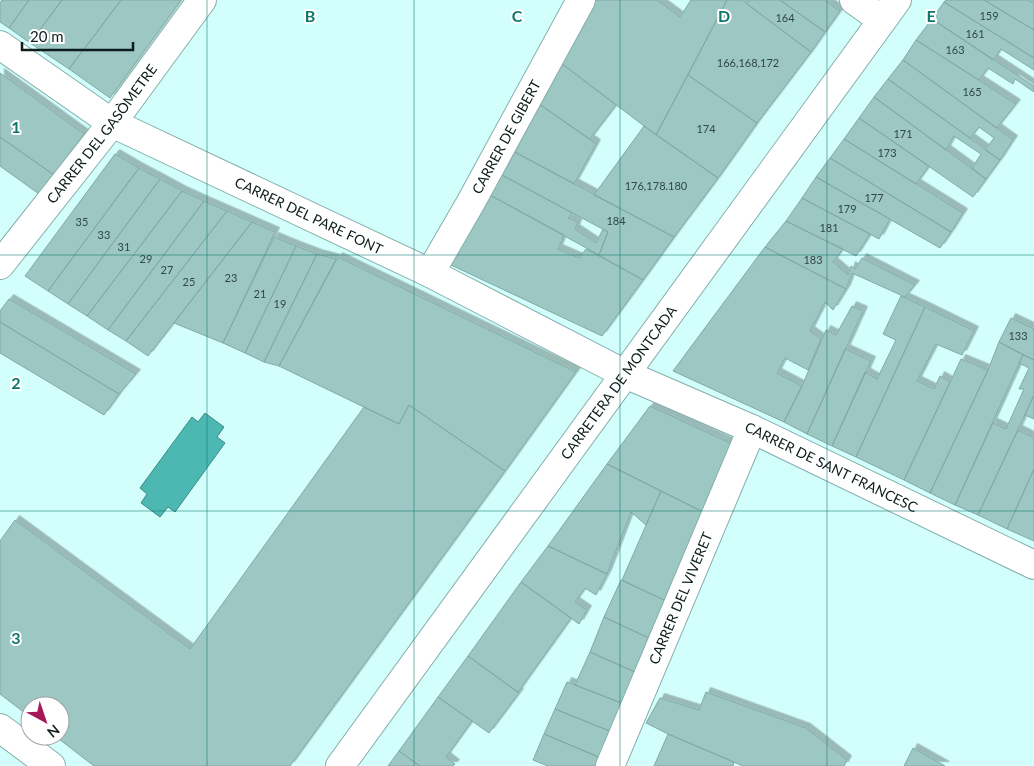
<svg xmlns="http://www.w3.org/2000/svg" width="1034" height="766" font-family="Lato,sans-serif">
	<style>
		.water { fill: #4db8b2; stroke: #3a8a85 }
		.building { fill: #9cc7c3; stroke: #81aaa7; filter: url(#shadow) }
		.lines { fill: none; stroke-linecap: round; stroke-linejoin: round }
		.minor-casing { stroke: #85afac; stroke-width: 30 }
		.tertiary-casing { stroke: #85afac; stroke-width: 30 }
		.minor { stroke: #fff; stroke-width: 28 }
		.tertiary { stroke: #fff; stroke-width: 28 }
		.grid { fill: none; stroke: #0f766e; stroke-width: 1; stroke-opacity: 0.55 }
		.labels { text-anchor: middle; stroke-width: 4; stroke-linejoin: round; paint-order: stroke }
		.number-label { font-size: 11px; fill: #314846 }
		.street-label { font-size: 14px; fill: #0d1d1c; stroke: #fff }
		.grid-label { font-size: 16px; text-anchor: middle; font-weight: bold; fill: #0f766e; stroke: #fff; stroke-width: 4; stroke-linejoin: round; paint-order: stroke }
	</style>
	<defs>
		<filter id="shadow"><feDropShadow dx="4.5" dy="-4.5" stdDeviation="0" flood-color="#0004"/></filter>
	</defs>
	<rect width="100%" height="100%" fill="#d2fefb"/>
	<path class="water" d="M205 413 224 427 217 437 225 443 175 512 168 507 160 517 141 503 147 494 140 488 192 417 198 422Z"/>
	<path class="building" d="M2 0H29L9 28 0 22V3Z
		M29 0H62L30 43 9 28Z
		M62 0H121L69 69 30 43Z
		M121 0H181L110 98 69 69Z
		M595 0H657L680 17 691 0H727L656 135 561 63Z
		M727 0H742L811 52 757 123 688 75Z
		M750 0H780L825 32 811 52 747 4Z
		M780 0H824L840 11 825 32Z
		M946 0H984L1034 30V58L944 2Z
		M984 0H1028L1034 4V30Z
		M944 2 1034 58V70L1001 49 993 60 932 19Z
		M932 19 1034 86V92L1015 79 1013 84 988 68 979 80 916 40Z
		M916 40 1016 104 997 128 903 60Z
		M903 60 1013 140 1000 160 985 150 994 138 979 127 970 138 888 79Z
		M561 63 616 105 590 139 539 104Z
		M0 73 84 134 54 175 0 137Z
		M688 75 757 123 718 178 656 135Z
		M888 79 1000 160 986 179 972 168 981 154 954 136 946 150 874 97Z
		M874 97 986 179 973 197 859 118Z
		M539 104 596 144 574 184 513 151Z
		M859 118 929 166 916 184 844 139Z
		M644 126 718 178 674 237 594 195Z
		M0 137 54 175 39 194 0 166Z
		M844 139 963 213 951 232 830 158Z
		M513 151 674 237 643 280 599 255 608 232 502 175Z
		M115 154 139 168 48 291 25 276Z
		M830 158 951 232 940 248 816 177Z
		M139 168 160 179 68 304 48 291Z
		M502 175 572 213 568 218 578 222 575 229 596 243 603 229 608 232 599 255 490 195Z
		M816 177 890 219 879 239 802 198Z
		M160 179 182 191 87 316 68 304Z
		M182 191 204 201 108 330 87 316Z
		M490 195 564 235 558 249 579 258 586 249 643 280 602 336 451 265Z
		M802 198 870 234 856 256 786 221Z
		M204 201 227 211 126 341 108 330Z
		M227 211 252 222 148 356 126 341Z
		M786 221 843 249 833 262 848 275 851 266 855 269 862 258 915 285 905 297 852 273 846 289 765 247Z
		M252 222 275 232 223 343 174 323Z
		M274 237 296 246 245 353 223 343Z
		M296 246 317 254 264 362 245 353Z
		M765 247 846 289 833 310 825 302 810 331 821 339 808 370 785 358 777 373 802 386 784 422 673 371Z
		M317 254 336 259 279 366 264 362Z
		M338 257 576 372 505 471 409 405 399 424 279 366Z
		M901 296 925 307 856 457 832 446 865 372 877 379 896 340 883 334Z
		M9 299 136 374 119 394 0 322V311Z
		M852 306 863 311 807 434 784 422 802 386 826 330 836 335Z
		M925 307 974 331 962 355 936 344 917 381 934 389 940 376 950 382 904 480 856 457Z
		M1011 318 1034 329V360L999 342Z
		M0 322 119 394 104 415 0 353Z
		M999 342 1023 355 955 505 930 493 988 370Z
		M845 349 871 361 832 446 807 434Z
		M1023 355 1034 360V395L978 515 955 505 993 423 1006 429 1024 389H1019L1029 368 1019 363Z
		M961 359 988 370 930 493 904 480Z
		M1034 395V419L1025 415Z
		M409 405 505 471 290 766H94L55 736H60V706H30V717L0 694V541L15 520 190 649 364 407 399 424Z
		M650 406 734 445 705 513 607 464Z
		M1018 430 1034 438V469L1007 529 978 515Z
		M607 464 661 491 646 525 631 512 607 574 548 546Z
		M1034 469V541L1007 529Z
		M661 491 705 513 668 602 622 580Z
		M548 546 607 574 596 595 585 588 575 602 587 610 579 624 521 582Z
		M621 580 668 602 651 639 604 617Z
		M521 582 571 618 518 692 468 656Z
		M604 617 651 639 637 673 590 652Z
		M590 652 637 673 624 704 575 685Z
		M468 656 519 693 489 733 438 697Z
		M567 682 624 704 612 732 555 709Z
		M706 692 806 728 847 760 844 766H743L668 734 646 723 660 698 699 710Z
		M438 697 472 721 446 757 455 764 453 766H420L399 751Z
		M555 709 612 732 601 758 544 734Z
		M544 734 601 758 597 766H548L533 760Z
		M668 734 734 762 733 766H654Z
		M913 748 945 766H904Z
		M399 751 420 766H388Z"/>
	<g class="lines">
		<defs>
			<g id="minor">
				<path d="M854 0 882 20"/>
				<path id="s1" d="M0 45 112 123 430 273 625 374 752 429 1034 565"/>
				<path id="s2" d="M0 265 112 123 202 0"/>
				<path id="s3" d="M430 273 471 202 581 0"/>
				<path d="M0 728 51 766"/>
				<path id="s4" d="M610 766 752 429"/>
			</g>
			<g id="tertiary">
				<path id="s5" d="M340 766 897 0"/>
			</g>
		</defs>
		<use href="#minor" class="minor-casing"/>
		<use href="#tertiary" class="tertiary-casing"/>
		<use href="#minor" class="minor"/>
		<use href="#tertiary" class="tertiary"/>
	</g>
	<path class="grid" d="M207 0V766M414 0V766M620 0V766M827 0V766M0 255H1034M0 511H1034"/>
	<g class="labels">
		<g class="number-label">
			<text x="989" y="20">159</text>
			<text x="785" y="22">164</text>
			<text x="975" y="38">161</text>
			<text x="955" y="54">163</text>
			<text x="748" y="67">166,168,172</text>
			<text x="972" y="96">165</text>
			<text x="706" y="133">174</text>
			<text x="903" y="138">171</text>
			<text x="887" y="157">173</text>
			<text x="656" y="190">176,178.180</text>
			<text x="874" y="202">177</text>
			<text x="847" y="213">179</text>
			<text x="616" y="225">184</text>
			<text x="82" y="226">35</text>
			<text x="829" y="232">181</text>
			<text x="104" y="239">33</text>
			<text x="124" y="251">31</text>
			<text x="146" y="263">29</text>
			<text x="813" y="264">183</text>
			<text x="167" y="274">27</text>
			<text x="231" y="282">23</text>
			<text x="189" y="286">25</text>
			<text x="260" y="298">21</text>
			<text x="280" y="308">19</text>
			<text x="1018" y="340">133</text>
		</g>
		<g class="street-label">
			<text dy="5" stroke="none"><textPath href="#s2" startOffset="166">CARRER DEL GASÒMETRE</textPath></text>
			<text dy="5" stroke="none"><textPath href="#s3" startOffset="156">CARRER DE GIBERT</textPath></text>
			<text dy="5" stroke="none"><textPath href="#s1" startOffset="354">CARRER DEL PARE FONT</textPath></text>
			<text dy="5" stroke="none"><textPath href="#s5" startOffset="474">CARRETERA DE MONTCADA</textPath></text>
			<text dy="5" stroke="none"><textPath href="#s1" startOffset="934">CARRER DE SANT FRANCESC</textPath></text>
			<text dy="5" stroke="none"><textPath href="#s4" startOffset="182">CARRER DEL VIVERET</textPath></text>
		</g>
	</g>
	<g class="grid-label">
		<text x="310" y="22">B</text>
		<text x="517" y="22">C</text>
		<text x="724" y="22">D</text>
		<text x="931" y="22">E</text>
		<text x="16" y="133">1</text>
		<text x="16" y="389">2</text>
		<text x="16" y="644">3</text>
	</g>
	<g transform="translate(45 721) rotate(140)"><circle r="24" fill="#ffffff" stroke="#9ea5a4"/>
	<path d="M0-4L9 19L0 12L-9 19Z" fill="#a71858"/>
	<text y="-8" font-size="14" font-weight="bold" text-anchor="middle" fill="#0d1d1c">N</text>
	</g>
	<path d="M22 42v8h111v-8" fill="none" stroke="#0d1d1c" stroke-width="2.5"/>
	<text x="30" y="42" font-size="15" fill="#0d1d1c" stroke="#ffffff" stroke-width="4" paint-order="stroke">20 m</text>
</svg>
